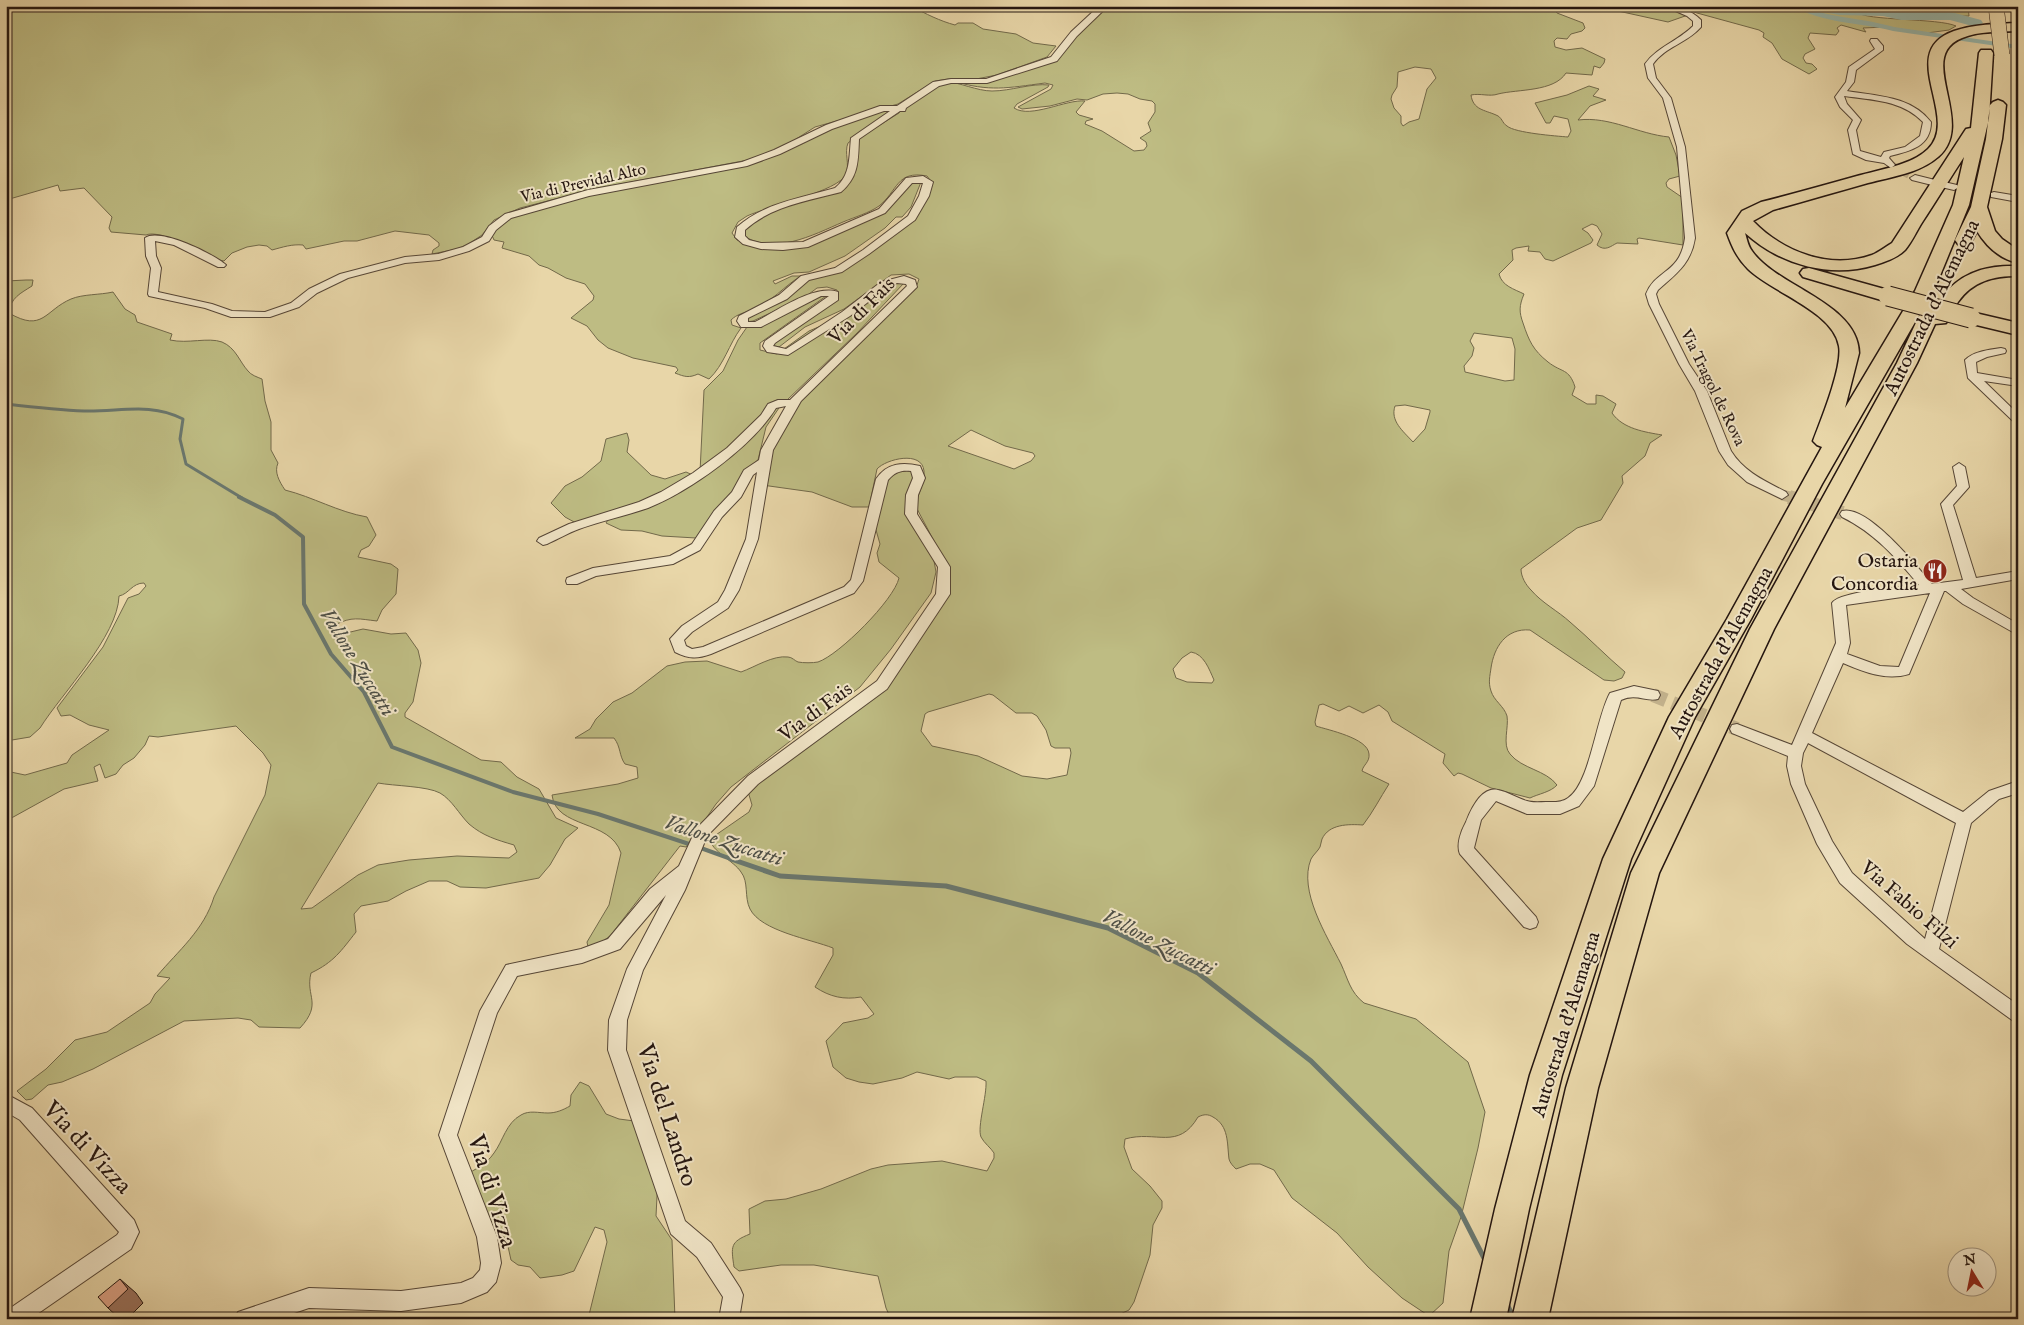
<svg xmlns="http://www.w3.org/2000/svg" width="2024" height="1325" font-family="'IM FELL English',serif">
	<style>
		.green { fill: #bebc83; stroke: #72694a; fill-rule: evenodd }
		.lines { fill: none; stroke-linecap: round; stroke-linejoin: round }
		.stream-far2 { stroke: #6a776e; stroke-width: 3 }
		.stream-far1 { stroke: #6a776e; stroke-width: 4 }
		.stream { stroke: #6a776e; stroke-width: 5 }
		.canal { fill: #98b8ad; fill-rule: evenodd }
		.river { fill: #98b8ad; fill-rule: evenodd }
		.minor-tunnel-far2 { stroke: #c1b08a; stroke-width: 8; stroke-dasharray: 8 4.5; stroke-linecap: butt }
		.minor-tunnel-far1 { stroke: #c1b08a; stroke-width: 11; stroke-dasharray: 11 5.5; stroke-linecap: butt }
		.minor-tunnel { stroke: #c1b08a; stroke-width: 14; stroke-dasharray: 14 7; stroke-linecap: butt }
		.minor-casing { stroke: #564636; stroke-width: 2 }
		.motorway-casing { stroke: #251610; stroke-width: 3 }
		.minor { fill: #f0e4c6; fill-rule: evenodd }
		.motorway { fill: #e8d6a8; fill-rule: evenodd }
		.motorway-bridge-far1-casing { stroke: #251610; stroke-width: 16; stroke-linecap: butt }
		.motorway-bridge-casing { stroke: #251610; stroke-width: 21; stroke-linecap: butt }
		.motorway-bridge-far1 { stroke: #e8d6a8; stroke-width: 15 }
		.motorway-bridge { stroke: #e8d6a8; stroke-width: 19 }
		.shaded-wall { fill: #9a715c; stroke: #251610 }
		.building { fill: #dca184; stroke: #251610 }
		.labels { text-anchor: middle; stroke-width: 4; stroke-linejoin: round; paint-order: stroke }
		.far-street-label { font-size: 16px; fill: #251610; stroke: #f0e4c6 }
		.street-label { font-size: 20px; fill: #251610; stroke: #f0e4c6 }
		.poi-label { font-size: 20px; fill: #251610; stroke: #f0e4c6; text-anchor: end }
		.water-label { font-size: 21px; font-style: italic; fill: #4d4f47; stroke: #f0e4c6 }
		.near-street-label { font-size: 24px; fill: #251610; stroke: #f0e4c6 }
	</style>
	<rect width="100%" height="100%" fill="#e8d6a8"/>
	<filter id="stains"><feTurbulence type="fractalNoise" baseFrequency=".004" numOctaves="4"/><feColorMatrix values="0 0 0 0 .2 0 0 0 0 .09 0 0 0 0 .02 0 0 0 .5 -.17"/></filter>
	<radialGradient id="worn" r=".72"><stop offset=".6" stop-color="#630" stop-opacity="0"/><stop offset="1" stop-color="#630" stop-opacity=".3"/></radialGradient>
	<path class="green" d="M6 6H911C926 14 940 21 955 25L958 23H973L983 29 1016 34 1033 43 1056 46 1047 57 997 75 976 79H948L935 81 898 104 815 127 782 148 748 160 599 188 520 208 494 220 482 235 467 245 457 249 432 254 433 250 439 246V243L429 235 395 231 357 241H344L306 249 303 245C292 244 283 247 272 250L267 246 259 245 247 247 232 253 224 261 213 259C199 252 160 229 146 235L111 232 109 228 112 217 84 188 60 191 58 185 6 200Z
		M1102 6H1558L1555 10 1557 13 1583 23 1585 28 1582 31 1571 34 1567 39 1557 38 1554 41 1555 47 1566 50 1582 48 1605 59 1604 63 1600 68 1594 66 1592 75 1566 73C1554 92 1518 89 1498 94 1490 97 1480 93 1471 95 1473 110 1485 110 1496 115 1502 117 1502 123 1507 126 1515 133 1556 136 1568 137L1571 131 1568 119 1554 116 1550 123H1546L1535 103 1567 95 1589 86 1599 89 1593 96 1606 100 1590 106 1578 120C1610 116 1638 134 1669 137L1676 155 1680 176 1669 179 1666 183 1667 187 1683 198V245L1639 238 1637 239 1638 244 1617 243C1611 246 1605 252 1597 245L1602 234 1597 226 1592 224 1582 229 1588 233 1593 240 1591 243 1553 261 1545 259 1540 252 1528 251 1529 246 1516 248 1512 250 1513 260 1499 274C1502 286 1514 289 1524 294 1519 306 1519 312 1523 323 1529 341 1533 350 1548 362 1562 373 1569 368 1575 387L1572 395 1587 404H1596V395L1603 396 1616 404 1612 413C1623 429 1645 432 1662 435L1650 443 1645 456 1622 476 1623 483 1601 520 1577 528 1521 569C1521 577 1526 585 1531 590 1542 603 1558 611 1570 622 1589 638 1606 656 1625 672L1622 678 1614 681 1604 680 1530 630C1506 628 1494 647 1491 668 1490 676 1488 682 1491 691 1494 701 1504 706 1507 716 1509 727 1502 745 1510 754 1522 769 1546 770 1557 785 1551 792 1538 794 1530 798L1491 788 1462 774 1458 773 1454 776 1443 763 1445 754 1392 721 1388 712 1379 705 1363 713 1349 706 1339 711 1323 704 1319 705 1315 722 1316 726C1328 730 1368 738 1369 754 1370 762 1363 765 1362 771L1389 784C1380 798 1373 812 1363 825 1348 824 1329 824 1322 839 1321 842 1321 844 1320 847 1318 851 1313 855 1311 859 1298 891 1327 936 1341 964 1348 979 1350 992 1364 1003L1416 1019 1468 1062 1485 1112 1478 1148 1461 1217 1449 1251 1443 1303 1429 1316 1402 1298 1368 1267 1337 1233 1292 1198 1274 1170 1260 1164H1250L1236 1169C1233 1166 1230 1163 1229 1159 1227 1143 1229 1126 1213 1117 1208 1114 1204 1114 1198 1117 1178 1151 1156 1130 1125 1139L1124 1147 1132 1169 1150 1186 1162 1201V1208L1153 1225 1150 1255 1134 1302 1129 1310 1110 1319H891L886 1308 878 1276 814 1265H781L739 1271 734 1267C731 1246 730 1242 750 1234L749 1209 765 1201 786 1199 821 1189 871 1169 888 1165 942 1161 987 1171 994 1158V1153C991 1148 984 1143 981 1137 977 1127 987 1096 986 1081L977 1077H955L949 1079 917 1072 902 1078 873 1084 859 1082 846 1078 833 1067 826 1041 843 1023 868 1018 874 1014 861 997C844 1000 830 997 815 987L833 955V948C810 939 761 931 750 909 744 897 749 882 741 872 734 861 711 851 710 839L749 812 752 805 747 788 871 691 932 610 944 560 915 505C918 495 925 481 924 471 922 450 886 459 877 469L869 507H852L812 492 762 485 776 423 781 421 898 299 917 285 919 279 909 274 891 275 844 309 805 327 779 347 770 345 837 295V290L827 287 817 288 805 297 753 321 746 322 747 317 765 310 805 280 833 271 907 221 930 180 927 176C896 170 898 191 879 206 869 213 855 217 843 222 813 235 772 257 741 234L749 220 848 184 853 177 859 138 899 113C906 102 934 83 947 82 959 82 977 91 992 91 1011 91 1031 83 1049 85L1048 87 1017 104 1014 108C1031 119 1066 99 1085 101L1076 112 1079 115 1093 119 1086 121 1085 124 1102 131 1134 151 1144 150 1147 146 1146 142 1140 138 1151 131 1148 123 1155 112V104L1152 101 1140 99 1128 94 1117 93 1103 94 1087 100 1077 99 1050 106 1022 109 1018 107 1051 89 1053 85 1045 83C1007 88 990 92 953 81L987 80 1052 59ZM1415 67 1431 69 1436 78 1427 89 1419 119 1409 122 1403 126 1401 123V116L1394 108 1391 99 1392 95 1397 87 1398 72ZM1474 333 1512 338 1515 349 1514 380 1505 381 1465 372 1464 366 1472 356 1474 348 1470 341ZM1405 405 1430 410V412L1425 429 1413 442C1403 431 1390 421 1395 406ZM971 430 1005 446 1033 453 1035 456 1031 461 1014 469 948 446ZM1191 652C1204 654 1209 669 1214 680L1212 683 1187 682 1176 678 1173 669 1182 658ZM989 694 993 695 1016 713H1032L1037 716 1046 730 1051 746 1055 748H1070L1071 753 1067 775 1047 779 1022 776 978 756 932 746 921 731 925 714 928 712Z
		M1623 6 1640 8V6H1664L1688 15 1668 22 1618 11 1615 7Z
		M1687 6H1968L1969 16 1908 17 1883 12H1857C1865 21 1939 18 1956 26L1949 30 1927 33 1886 27 1863 28 1866 32 1841 25 1837 28 1839 31 1836 35 1810 33 1808 38 1815 49 1805 54 1803 58 1806 63 1812 64 1817 69 1809 74 1782 59 1772 43 1763 37 1764 33 1759 30 1697 13 1688 10Z
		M883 108 892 110 848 143C844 153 850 164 846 174 840 191 766 207 747 216L738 222 732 233 737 240 759 246 798 244 881 210 908 181 921 182 911 207 902 217H896L885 228 845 256 809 272 794 273 773 281 775 284 792 276H801C784 286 772 302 752 310 744 313 737 314 731 320L732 325 741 328C729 344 724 365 709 379L698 374C689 378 685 377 675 373L678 370 676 367 633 358 608 348 598 340 587 326 571 318 593 300 594 296 585 284 566 278 548 268 539 265 529 256 502 248 504 242 494 240 491 233 499 221 548 204 764 158 803 137Z
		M26 280H33L32 286C21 293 10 298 9 313 43 333 45 310 71 299 83 294 100 295 113 292L125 309 135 315 137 322 172 334 170 340C188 344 208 337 222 342 236 348 239 361 248 371 251 375 257 377 262 379L265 401 271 422V450L278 463C274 472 279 481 285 490 313 497 338 512 367 517L376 535 369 546 361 550 358 557 391 564 398 569 396 594 382 610 377 621C359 619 352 616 335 625L334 630 342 634 363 629 391 634 406 633 418 650 421 663 413 702 405 713V717L481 760 501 762 517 777 539 789 556 818 578 828 565 839 550 865 539 878 486 888 460 887 447 881H429L406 891 388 901 361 906 354 914 356 932C341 951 334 962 311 973 305 997 323 1003 300 1028L259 1027 251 1020 238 1018 184 1021 93 1069 62 1082 48 1085 32 1099 26 1100 17 1091 46 1069 75 1040 107 1032 150 1003 155 994 170 978 157 976C178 951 204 930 214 897L265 795 271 765 263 753 236 726 158 737 149 736 145 745 134 758 123 765 116 774 105 778 100 764 94 767 98 781 64 789 6 821V771L25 775 67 763 72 755 109 730 89 725 70 715 61 716 57 708 103 647 128 598 139 594 146 586 144 583C132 583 129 594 119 596 118 636 62 693 40 728L30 737 6 741V281ZM378 783C394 786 427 786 440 793 452 800 459 814 469 824 483 836 497 840 514 845L517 852 509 858 457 856 409 860 378 865 358 875 312 908 301 909Z
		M895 281 904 283 857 333 787 400H777L773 402 753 426 700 472 704 390 723 371 738 340 747 327C769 325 803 301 829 294L760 343V350L777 354 809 331 828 323Z
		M781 405 766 427 758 460 748 468 735 489 706 523 696 538 662 536 642 531 621 530 606 523 609 518 687 486 773 409Z
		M627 433 629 440 627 452 651 475 665 479 686 472 695 476 654 498 576 523 565 517 551 503 565 486 582 477 601 461 606 439Z
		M912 468 913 478 906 497V506L934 561 936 572 931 593 891 649 860 687 731 787 716 804 686 847 680 846 610 936 603 941 588 947 587 942 609 905 621 853C610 819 556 829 552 795L618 784 638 778 637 767 625 764C619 756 621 747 614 738H575L590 729 596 719 613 702 632 693 667 666 685 662 707 661 741 672C755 667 773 655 788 657 792 657 795 661 798 662 803 663 813 663 818 662 839 655 894 600 899 578L879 562 877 553 880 544 874 523 885 474Z
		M580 1082 589 1086 606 1114 619 1119 642 1122 658 1177 656 1216 672 1240 675 1319H588L607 1242 604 1230 595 1227 574 1271 562 1275 540 1278 530 1267 518 1265 511 1260 507 1242 499 1229 484 1221 464 1176C475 1169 486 1165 494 1153 503 1141 506 1123 521 1115 529 1110 539 1113 548 1113 556 1113 563 1110 570 1106L571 1095Z"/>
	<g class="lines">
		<path class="stream-far2" d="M6 404C32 407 58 410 84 411 120 412 150 402 183 419L180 439 186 464 242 498"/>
		<path class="stream-far1" d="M239 497 275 515 303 537 304 604 331 654 364 692 392 747 513 792 598 814 692 845
			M698 847 734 860"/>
		<path class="stream" d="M731 859 780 876 946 886 1108 928 1198 973 1311 1061 1459 1209 1486 1262
			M1507 1304 1514 1319"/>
		<path class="canal" d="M1794 6C1808 6 1819 13 1832 15 1853 19 1873 21 1894 27L2018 45V49L1893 31C1863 23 1820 23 1794 6Z"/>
		<path class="river" d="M1808 6 1883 8 1901 12H1951L1981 20 1983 23 1976 27 1950 20H1901L1883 16 1839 15 1809 9Z"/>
		<path class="minor-tunnel-far2" d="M1891 165 1915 178"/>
		<path class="minor-tunnel-far1" d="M1782 495 1794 498"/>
		<path class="minor-tunnel" d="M1789 497 1846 514
			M1653 695 1737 729"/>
		<defs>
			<path id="minor" d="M1099 6H1108L1077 36 1057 61 987 83H951L939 86 906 108 905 111H900L859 139C858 160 859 177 841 192 808 201 771 206 745 230V236L749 240 761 243 803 242 879 209 906 178 923 176 933 182 929 196 915 220 869 254 842 272 809 280 787 299 748 318V322H755C777 311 814 284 838 292V300L775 343 773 346 786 349 842 312 881 282 904 276 915 280 917 287 801 401 773 450 758 539 739 590 728 608 692 632 684 640 686 646 692 649 703 647 844 587 851 580 876 479C887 463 902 462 920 466L925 478 918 495 917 514 950 567V594L887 689 758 784 707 836 685 890 643 970 627 1020 626 1050 685 1221 711 1243 740 1288 743 1295 739 1319H719L723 1297 697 1257 671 1234 608 1050 609 1020 627 969 666 895 620 949 582 963 517 976 497 1013 457 1135 497 1237 501 1263 496 1282 487 1292 461 1303 401 1311 309 1308 276 1319H235L238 1312 309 1288 401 1291 461 1283 473 1278 480 1270 481 1263 477 1237 439 1135 480 1011 506 965 581 949 608 939 650 889 679 866 696 829 748 776 877 681 936 594 938 567 905 514 906 495 913 478 911 471C901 470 895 472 888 480L863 581 854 593 711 654C697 659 689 659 675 652L670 639 682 626 718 602 725 590 746 539 757 472 753 475 741 497 722 517 700 550 673 564 596 576 577 584H567L566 581 567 578 593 568 670 556 692 544 714 511 732 492 744 470 759 460 761 450 786 406 776 408C752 447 690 491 648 508 625 516 601 521 579 529 568 533 558 539 547 544L543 545 537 541 539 538 569 524 639 502 661 492 693 473 727 448 761 415 768 404 778 400H790L907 286 906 284 897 283 889 286 850 316 788 355 767 352 763 346 765 341 829 296H821L761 327H741L737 321 739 316 779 295 801 276 835 268 863 250 908 216 919 196 923 183H912L885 213 808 247 783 250 761 249 743 244 735 237 737 227C764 203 801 198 835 188 851 175 849 157 851 138L890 111H884L832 129 780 154 747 166 589 196 511 218 496 230 489 241 469 251 439 260 405 263 348 278 317 293 299 307 270 317H231L205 308 149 296 148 294 151 268 146 256 145 238C159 227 214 254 226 265L224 267H218L174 245 155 241 156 256 161 268 158 292 212 304 232 311 265 312 291 303 309 289 340 274 405 257 438 254 463 247 482 237 489 226 505 214 588 190 742 162 774 150 826 125 880 106H897L933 82 951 79H986L1051 57 1071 32Z
				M1664 6C1678 6 1691 10 1701 20V27C1687 43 1665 47 1653 64L1656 78 1671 98 1685 147 1695 238C1691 264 1676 274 1658 290L1656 294 1659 304 1689 364 1707 391 1731 451C1744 472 1765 481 1786 492L1788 495 1782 499 1747 482 1728 465 1719 451 1695 391 1679 364 1649 304 1646 294C1656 269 1680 274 1685 238L1677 147 1663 98 1648 78 1645 64C1657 47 1678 41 1693 26V21L1687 16Z
				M1871 39H1877L1883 46V50L1856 70 1854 82 1847 91C1877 96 1911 96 1931 122 1931 146 1911 151 1890 156L1889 158 1895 165 1891 168 1884 163 1866 160 1853 154 1848 130 1853 120 1840 107 1835 97 1846 82 1849 67 1875 49 1870 41ZM1844 96C1872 100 1902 100 1923 122L1920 136 1905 147 1884 152 1881 157 1860 151 1856 130 1861 120 1847 104Z
				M1915 175 1935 180 1937 182 1932 185 1912 180 1910 178Z
				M1944 182 1957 185 1959 187 1954 190 1941 187 1939 185Z
				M1994 192 2018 196V202L1991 197V193Z
				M2001 348 2005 349 2006 351 2005 353 1987 357 1976 362 1977 373 2018 380V386L1984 381 2018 414V423L2014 422 1968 378 1965 360C1974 351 1989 350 2001 348Z
				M1959 463 1965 467 1969 487 1953 505 1976 578 2018 571V579L1961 589 1973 598 2018 624V635L1963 604 1946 591H1944L1909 674C1886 681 1864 672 1843 663L1812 733 1963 812 1989 791 2018 781V793L1999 799 1971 823 1939 949 2018 1005V1022L2012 1020 1907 944 1840 883 1817 844 1791 784 1787 766 1788 756 1732 733 1730 729 1732 725 1737 724 1792 745 1836 643 1832 603C1840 591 1903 587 1919 585 1896 558 1875 533 1842 517L1840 514 1842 511C1867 504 1917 566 1932 584L1963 580 1941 504 1957 486 1953 467ZM1930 593 1899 667 1880 666 1847 654 1850 643 1846 605ZM1808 743 1956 823 1925 939 1852 873 1832 841 1805 784 1801 766 1803 753Z
				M1634 686 1658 691 1660 695 1658 699C1646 702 1636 693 1621 700L1594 786 1579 806 1560 814H1527L1496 801 1481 820 1474 848 1536 917 1538 922 1536 927 1530 929 1524 927 1460 854C1456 845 1461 831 1466 822 1471 809 1482 786 1498 790 1508 792 1517 798 1527 801 1532 803 1540 802 1546 802 1553 802 1561 803 1568 798 1590 784 1596 718 1610 693Z
				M6 1094 32 1108 134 1220 139 1232 131 1249 30 1319H6V1311L117 1235 119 1232 20 1120 6 1112Z"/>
			<path id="motorway" d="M2018 23V31C1999 32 1979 31 1962 38 1914 57 1978 123 1938 157 1920 173 1891 177 1868 183 1836 192 1805 201 1773 210L1753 221C1783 252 1829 270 1872 255 1879 252 1885 247 1892 243L1964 132 1966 129 1971 128 1979 53 1981 50H1991L1993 53 1989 118 1969 205 1935 288 1940 286 1948 290C1967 270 1991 265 2018 266V276C1993 276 1973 281 1958 302 1953 309 1950 316 1946 323L1935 324 1917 363 1774 629 1659 873 1598 1088 1548 1319H1512L1566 1088 1631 873 1750 629 1897 363 1922 310 1822 484 1751 619 1695 717 1631 859 1562 1075 1529 1209 1506 1319H1470L1495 1209 1530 1075 1603 859 1669 717 1727 619 1822 447 1817 445 1813 441C1821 420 1843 366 1839 346 1833 311 1771 292 1748 269 1737 258 1732 247 1727 233L1742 211 1761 202C1793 194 1825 185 1857 176 1878 170 1912 165 1928 149 1961 117 1895 52 1954 31 1974 24 1996 24 2018 23ZM1964 157 1953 205 1915 291 1845 408 1859 353C1858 303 1777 287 1752 251 1748 246 1747 239 1745 233 1779 264 1829 279 1875 265 1885 262 1897 258 1905 250 1912 242 1917 230 1923 221 1937 200 1950 178 1964 157Z
				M1998 100 2003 102 2006 105 2002 139 1987 207 1995 231 2002 239 2018 250V263C2000 259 1986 246 1977 231L1970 244 1964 245 1958 244 1955 240 1971 207 1986 139 1990 105 1993 102Z
				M1809 268 1895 292 1897 296 1895 300 1888 302 1803 277 1800 273 1803 269Z
				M1971 312 2018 323V335L1964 322 1962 318 1964 314Z"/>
		</defs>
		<use href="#minor" class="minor-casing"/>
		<use href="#motorway" class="motorway-casing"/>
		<use href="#minor" class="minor"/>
		<use href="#motorway" class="motorway"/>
		<defs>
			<path id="motorway-bridge-far1" d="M1996 6 2002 55"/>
			<path id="motorway-bridge" d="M1888 296 1971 318"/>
		</defs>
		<use href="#motorway-bridge-far1" class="motorway-bridge-far1-casing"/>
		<use href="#motorway-bridge" class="motorway-bridge-casing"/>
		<use href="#motorway-bridge-far1" class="motorway-bridge-far1"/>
		<use href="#motorway-bridge" class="motorway-bridge"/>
	</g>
	<path class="shaded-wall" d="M120 1279 136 1293 143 1303 127 1319H120L108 1308Z"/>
	<path class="building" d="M120 1279 128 1289 108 1308 98 1297Z"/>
	<defs>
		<symbol id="restaurant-disc" viewBox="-11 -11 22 22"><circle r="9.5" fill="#8f2418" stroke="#f0e4c6"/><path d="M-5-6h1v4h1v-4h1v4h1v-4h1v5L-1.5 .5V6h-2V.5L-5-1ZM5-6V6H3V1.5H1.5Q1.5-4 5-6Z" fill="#fff"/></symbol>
	</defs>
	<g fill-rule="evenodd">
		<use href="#restaurant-disc" x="1921" y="557" width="28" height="28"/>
	</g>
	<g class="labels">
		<g class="far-street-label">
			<text transform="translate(583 182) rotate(-13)" y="6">Via di Previdal Alto</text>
			<text transform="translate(1714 387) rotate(64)" y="6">Via Tragol de Rova</text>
		</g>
		<g class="street-label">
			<text transform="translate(1931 307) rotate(-64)" y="7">Autostrada d'Alemagna</text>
			<text transform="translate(861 310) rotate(-45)" y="7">Via di Fais</text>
			<text transform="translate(1720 652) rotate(-61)" y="7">Autostrada d'Alemagna</text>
			<text transform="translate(815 711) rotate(-36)" y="7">Via di Fais</text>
			<text transform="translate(1910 904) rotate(41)" y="7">Via Fabio Filzi</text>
			<text transform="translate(1565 1024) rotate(-73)" y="7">Autostrada d'Alemagna</text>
		</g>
		<g class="poi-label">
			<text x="1918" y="567">Ostaria<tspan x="1918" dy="23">Concordia</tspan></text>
		</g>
		<g class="water-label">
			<text transform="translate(358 662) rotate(58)" y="7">Vallone Zuccatti</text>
			<text transform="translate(724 840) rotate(18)" y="7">Vallone Zuccatti</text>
			<text transform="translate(1159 942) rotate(27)" y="7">Vallone Zuccatti</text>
		</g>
		<g class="near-street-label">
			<text transform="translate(668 1115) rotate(72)" y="8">Via del Landro</text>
			<text transform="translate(88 1147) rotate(47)" y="8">Via di Vizza</text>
			<text transform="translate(493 1191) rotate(73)" y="8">Via di Vizza</text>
		</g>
	</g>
	<rect width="2024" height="1325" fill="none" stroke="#e8d6a8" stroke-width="25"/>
	<rect x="8" y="8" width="2009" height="1310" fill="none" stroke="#251610" stroke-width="2.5"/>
	<rect x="12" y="12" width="1999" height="1300" fill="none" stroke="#251610"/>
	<g transform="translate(1972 1272) rotate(350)"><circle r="24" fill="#f0e4c6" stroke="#9f927d"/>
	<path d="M0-4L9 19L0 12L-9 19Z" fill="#8f2418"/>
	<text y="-8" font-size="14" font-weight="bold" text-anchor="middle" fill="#251610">N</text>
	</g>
	<rect width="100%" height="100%" filter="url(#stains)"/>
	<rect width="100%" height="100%" fill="url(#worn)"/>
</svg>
